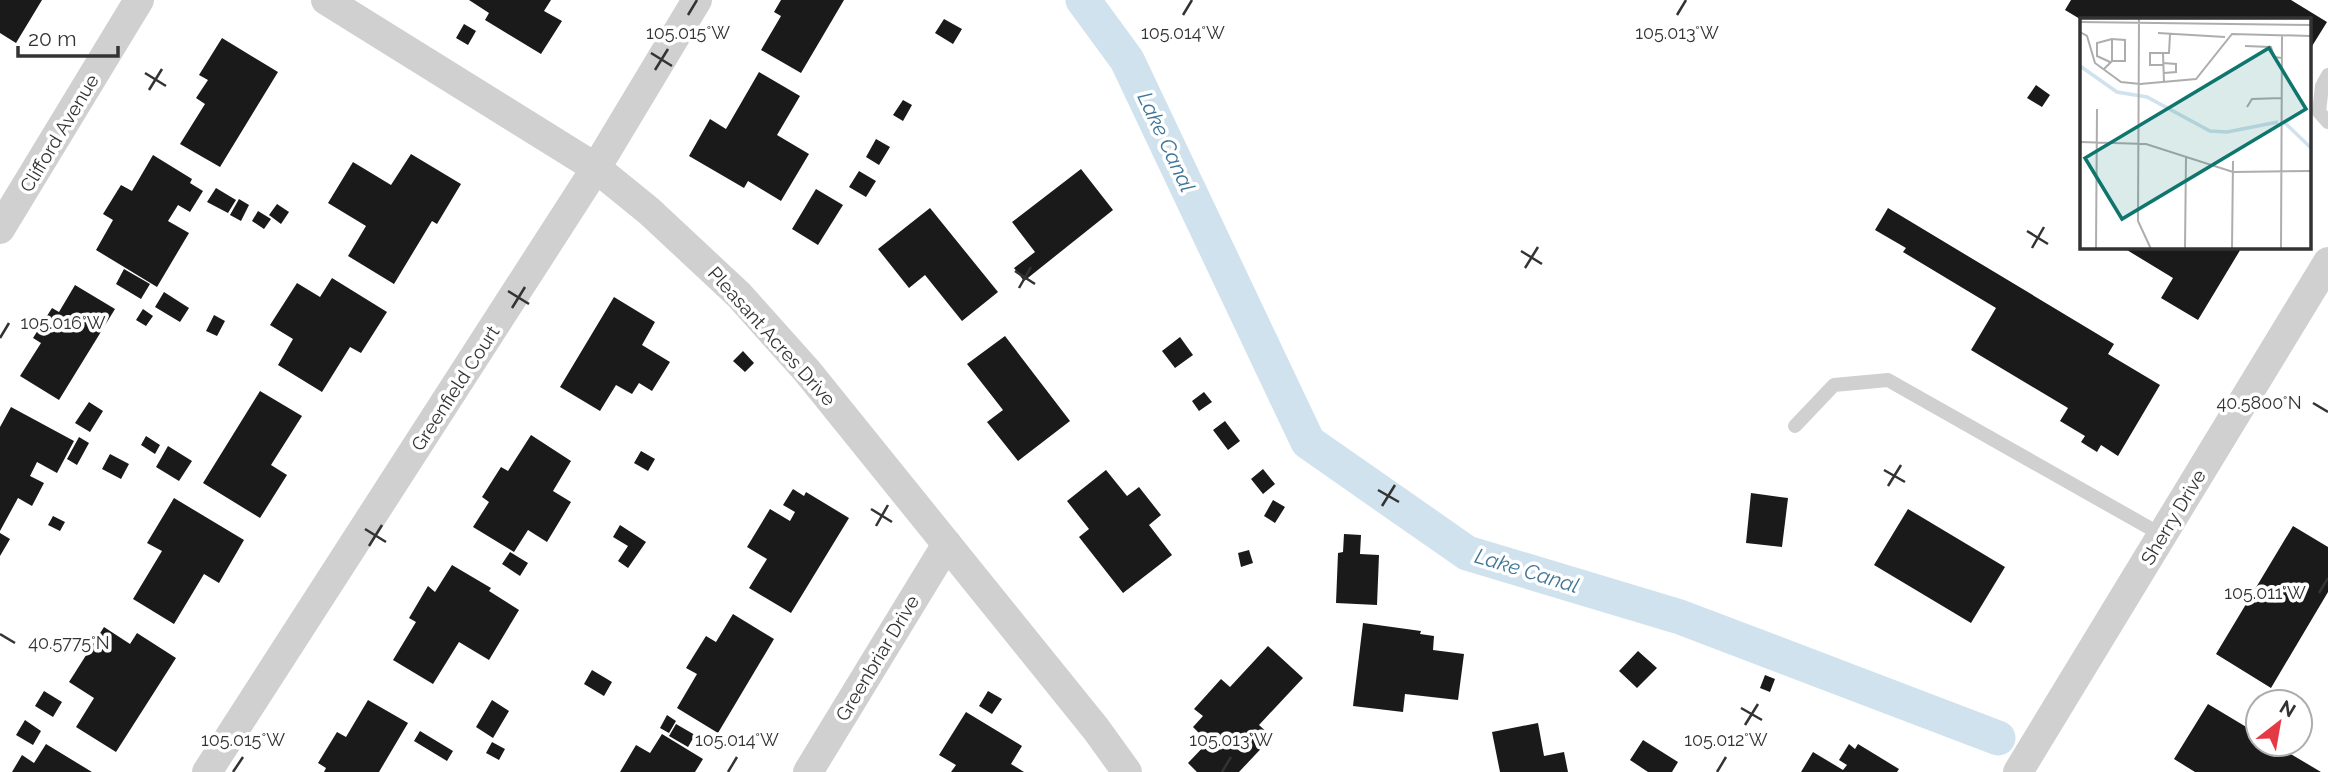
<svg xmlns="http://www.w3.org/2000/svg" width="2328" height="772" font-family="Raleway,sans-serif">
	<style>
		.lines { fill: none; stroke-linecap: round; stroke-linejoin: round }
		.canal { stroke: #cfe2ee; stroke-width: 35 }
		.building { fill: #1a1a1a }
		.service { stroke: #d0d0d0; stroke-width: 14 }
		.minor { stroke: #d0d0d0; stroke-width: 30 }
		.ticks { fill: none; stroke: #333; stroke-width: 2.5 }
		.labels { text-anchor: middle; stroke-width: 7; stroke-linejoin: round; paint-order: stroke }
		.street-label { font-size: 19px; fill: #333; stroke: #fff }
		.water-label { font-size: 21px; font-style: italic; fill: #3f7597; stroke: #fff }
		.inset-river { fill: none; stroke: #cfe2ee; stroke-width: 3.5 }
		.inset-road { fill: none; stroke: #adadad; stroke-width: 2 }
		.view { fill: #0f766e; fill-opacity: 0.15; stroke: #0f766e; stroke-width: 3.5 }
		.inset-edge { fill: none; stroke: #333; stroke-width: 3.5 }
		.ticks-label { font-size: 18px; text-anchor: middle; fill: #333; stroke: #fff; stroke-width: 7; stroke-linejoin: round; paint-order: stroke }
	</style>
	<rect width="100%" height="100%" fill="#fff"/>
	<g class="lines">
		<path class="canal" d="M1083 0 1127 60 1308 442 1467 553 1680 617 1998 738"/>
	</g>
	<path class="building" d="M0 0H42L16 43 0 33Z
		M469 0H551L544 11 562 21 541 54 485 20 489 13Z
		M781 0H844L801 73 761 50 781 16 774 12Z
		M2071 0H2291L2327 22 2309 51V19H2080L2065 10Z
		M944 19 962 29 953 44 935 33Z
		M464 24 476 31 468 45 456 38Z
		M222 38 278 72 220 167 180 144 205 104 196 98 208 80 199 75Z
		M759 72 800 96 777 135 809 154 781 201 748 181 744 188 689 156 710 119 726 129Z
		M2036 85 2050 95 2042 107 2027 98Z
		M903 100 912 105 903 121 893 115Z
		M876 139 890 147 879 165 866 157Z
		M411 154 461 184 437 224 432 221 394 284 348 256 366 226 328 203 353 162 391 185Z
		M153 155 192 179 190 183 203 191 190 212 178 205 168 221 189 233 157 287 96 250 113 220 103 214 121 185 132 191Z
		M1081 169 1113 210 1024 281 1014 268 1035 252 1012 222Z
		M859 171 876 181 866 197 849 187Z
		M216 188 236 200 228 213 207 202Z
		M816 189 843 205 818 245 792 229Z
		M239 199 249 205 241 221 230 215Z
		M277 204 289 212 281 224 269 215Z
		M930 208 998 292 962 321 925 275 909 288 878 249Z
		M1888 208 2114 344 2108 354 2160 385 2118 456 2101 445 2097 452 2081 442 2085 436 2060 421 2068 408 1971 350 1996 308 1903 252 1906 248 1875 230Z
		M258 211 271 219 264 229 252 221Z
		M2122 247H2242L2198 320 2161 298 2173 278Z
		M124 269 150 284 141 299 116 284Z
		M332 278 387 312 361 353 350 347 322 392 278 365 293 339 270 325 297 283 320 297Z
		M75 285 115 309 59 400 20 376 41 343 33 338 52 308 59 312Z
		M164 292 189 308 180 322 155 307Z
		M614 297 655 322 642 345 670 362 652 391 639 383 632 394 616 385 600 411 560 387Z
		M143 309 153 316 146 326 136 320Z
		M214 315 225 321 217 336 206 331Z
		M1005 336 1070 421 1018 461 987 422 1003 410 967 364Z
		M1180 337 1193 355 1175 368 1162 351Z
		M743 351 754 363 745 372 733 361Z
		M260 391 302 416 271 465 287 475 260 518 203 483Z
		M1204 392 1212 402 1199 411 1192 401Z
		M89 402 103 411 90 432 75 423Z
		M11 407 74 441 57 473 37 462 30 476 44 483 32 506 18 498 0 531V427Z
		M1225 421 1240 441 1228 450 1213 430Z
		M531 435 571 461 553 491 571 502 547 542 528 530 514 552 473 527 489 502 482 497 501 467 508 471Z
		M146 436 160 445 155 454 141 445Z
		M79 437 89 443 77 465 67 459Z
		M168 446 192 461 179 481 156 467Z
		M641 451 655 459 648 471 634 463Z
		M110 454 129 464 121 479 102 469Z
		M1263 469 1275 484 1263 494 1251 479Z
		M1106 470 1127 496 1139 487 1161 515 1149 525 1172 555 1123 593 1079 537 1089 529 1067 501Z
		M793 489 804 496 806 492 849 518 791 613 749 588 767 559 747 547 770 509 790 521 795 512 783 505Z
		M1751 493 1788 498 1782 547 1746 543Z
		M174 498 244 540 219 583 204 574 174 624 133 599 162 551 147 543Z
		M1273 500 1285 507 1275 523 1264 516Z
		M1908 509 2005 567 1971 623 1874 565Z
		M53 516 65 522 60 531 48 525Z
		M620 525 646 542 628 568 618 561 628 546 613 537Z
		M2293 526 2328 547V592L2271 688 2216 654Z
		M0 533 10 539 0 556Z
		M1344 534 1361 535 1360 554 1379 555 1377 605 1336 603 1338 553 1343 552Z
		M1249 550 1253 563 1241 567 1238 553Z
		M510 552 528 563 520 576 502 564Z
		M452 565 491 588 489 591 519 610 489 660 459 642 433 684 393 660 416 622 409 618 428 586 435 592Z
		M733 614 774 639 718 733 677 708 697 674 686 668 706 636 716 642Z
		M1363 623 1421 631 1420 634 1434 636 1433 650 1464 654 1458 700 1405 694 1403 712 1353 706Z
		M104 627 130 644 137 633 176 658 116 752 76 727 94 698 69 682Z
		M1268 646 1303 678 1259 725 1272 737 1239 772H1197L1188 763 1208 742 1193 727 1203 716 1194 709 1221 679 1230 687Z
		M1638 651 1657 668 1637 688 1619 671Z
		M592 670 612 682 604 696 584 684Z
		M1765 675 1775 679 1770 692 1760 688Z
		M44 691 62 702 53 717 35 706Z
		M988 691 1002 699 992 714 979 706Z
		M368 700 408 723 379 772H324L326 768 318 763 337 732 346 737Z
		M492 700 509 711 493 738 476 727Z
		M2208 704 2258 734V744H2274L2321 772H2195L2174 759Z
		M966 712 1022 746 1011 764 1024 772H951L956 765 939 755Z
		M667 715 676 721 669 733 660 728Z
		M25 720 41 731 33 745 16 735Z
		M1538 723 1544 756 1564 752 1568 772H1500L1492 732Z
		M676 724 695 735 688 747 669 736Z
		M420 731 453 751 447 761 414 741Z
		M662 734 703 759 695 772H620L636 745 650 753Z
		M1643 740 1678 762 1672 772H1648L1630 760Z
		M492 742 505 749 499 760 486 753Z
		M46 744 92 772H12L22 755 34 763Z
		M1849 744 1855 749 1858 744 1899 769 1897 772H1801L1813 752 1843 770 1847 765 1839 760Z"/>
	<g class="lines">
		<path class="service" d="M2328 75 2322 86 2319 112 2328 122
			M1795 426 1834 385 1888 380 2162 535"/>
		<path class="minor" d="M326 0 596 168 649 211 739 295 807 371 1096 729 1127 772
			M0 229 139 0
			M207 772 596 168 697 0
			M808 772 947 544
			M2018 772 2328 262"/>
	</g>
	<path class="ticks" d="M688 15 697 0M1183 15 1192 0M1677 15 1686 0M651 53 672 66M655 70 668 49M145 73 166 86M149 90 162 69M2027 231 2048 244M2032 248 2044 227M1521 251 1542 264M1525 268 1538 247M1015 271 1035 284M1019 288 1031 267M508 291 529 304M512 308 525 287M0 338 9 323M2313 403 2328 412M1884 470 1905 482M1888 486 1901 465M1378 490 1399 502M1382 506 1395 485M871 509 892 522M876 526 888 505M365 529 386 542M369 546 382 525M2319 593 2328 578M0 634 15 643M1741 708 1762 720M1745 725 1758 704M233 772 243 757M728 772 737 757M1222 772 1231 757M1717 772 1726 757"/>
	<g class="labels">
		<g class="street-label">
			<text transform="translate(59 133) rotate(-59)" y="7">Clifford Avenue</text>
			<text transform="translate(772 336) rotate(48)" y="7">Pleasant Acres Drive</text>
			<text transform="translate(455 388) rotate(-57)" y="7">Greenfield Court</text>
			<text transform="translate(2173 517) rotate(-59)" y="7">Sherry Drive</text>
			<text transform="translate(877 658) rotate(-59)" y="7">Greenbriar Drive</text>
		</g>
		<g class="water-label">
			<text transform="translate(1166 142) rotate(65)" y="7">Lake Canal</text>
			<text transform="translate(1527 571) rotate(17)" y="7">Lake Canal</text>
		</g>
	</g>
	<g transform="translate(2080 18)">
		<rect width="231" height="231" fill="#fff"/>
		<path class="inset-river" d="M0 48 37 74 67 79 130 113 147 114 198 104M204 104 231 130"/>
		<path class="inset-road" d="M59 0 58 203 71 231M0 4 231 7M0 14 7 18 15 45 41 64 60 66 116 61 152 16 231 18M78 15 145 19M165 28 191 29 194 39 202 40M83 35H70V47H83M30 44 17 38V25L32 21M83 45 96 46V54L84 55M24 51 32 43V21L45 22V43H32M84 65 83 35H89L90 16M167 89 172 81 202 80M0 124 66 126 153 154 231 153M16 231 17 91M105 231 106 138M152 231 153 143M201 231 202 17"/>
		<path class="view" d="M189 30 226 91 42 201 5 140Z"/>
		<rect width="231" height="231" class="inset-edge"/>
	</g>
	<g class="ticks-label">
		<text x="688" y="39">105.015°W</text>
		<text x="1183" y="39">105.014°W</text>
		<text x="1677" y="39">105.013°W</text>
		<text x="63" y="329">105.016°W</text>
		<text x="2259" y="409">40.5800°N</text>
		<text x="2265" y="599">105.011°W</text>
		<text x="69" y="649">40.5775°N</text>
		<text x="243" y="746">105.015°W</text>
		<text x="737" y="746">105.014°W</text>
		<text x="1231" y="746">105.013°W</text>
		<text x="1726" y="746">105.012°W</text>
	</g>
	<g transform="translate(2279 723) rotate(31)"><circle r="33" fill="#ffffff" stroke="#adadad" stroke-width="2"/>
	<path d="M0-5L12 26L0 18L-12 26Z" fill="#e63946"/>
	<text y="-10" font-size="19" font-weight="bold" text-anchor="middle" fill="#333333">N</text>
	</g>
	<path d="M18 46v10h100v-10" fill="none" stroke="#333333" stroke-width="3.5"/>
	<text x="28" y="46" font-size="21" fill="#333333" stroke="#ffffff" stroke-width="5" paint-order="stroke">20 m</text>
</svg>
